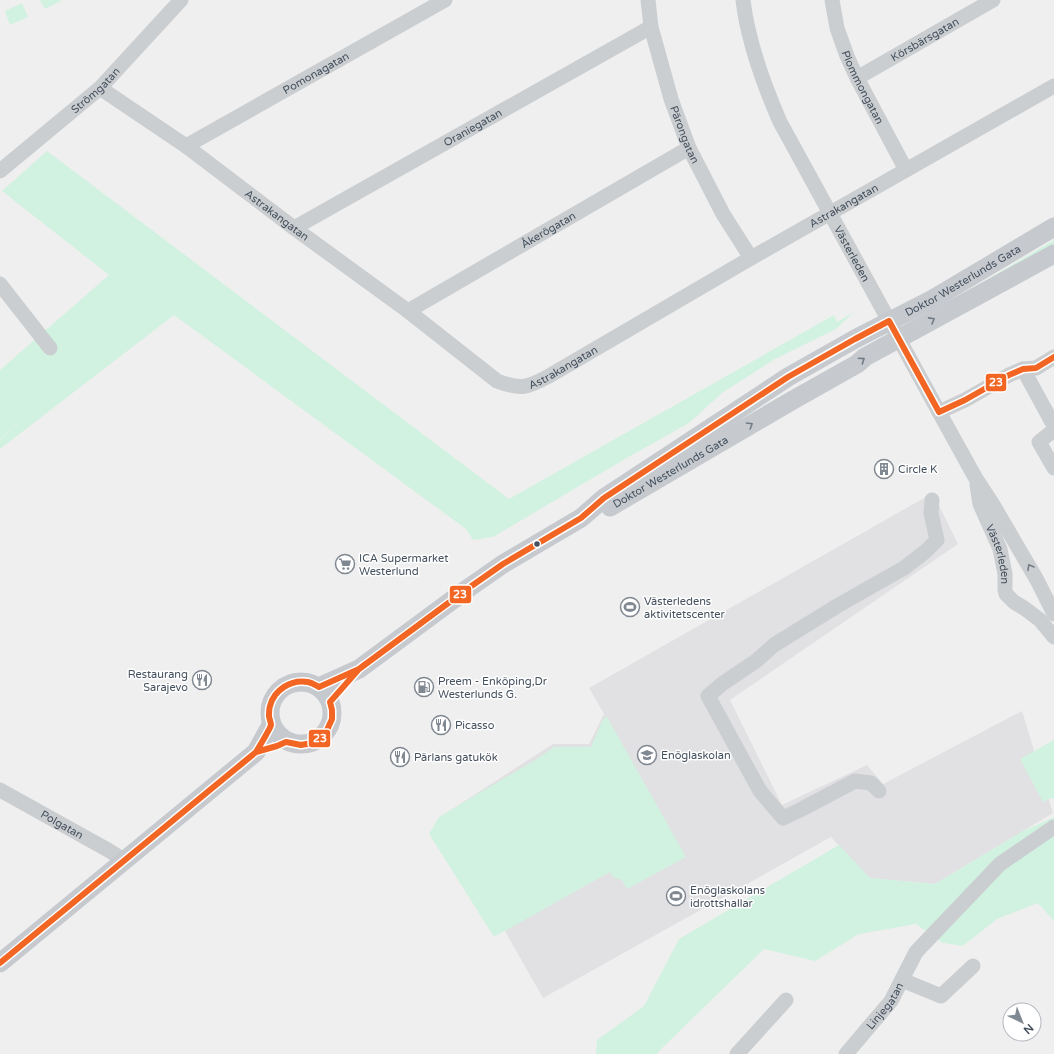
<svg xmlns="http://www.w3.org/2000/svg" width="1054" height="1054" font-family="'Varela Round',sans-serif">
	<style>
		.education { fill: #e1e0e2 }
		.green { fill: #d1f2e0 }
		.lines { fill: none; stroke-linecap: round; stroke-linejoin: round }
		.minor { stroke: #cbced0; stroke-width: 15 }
		.major { stroke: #c6cacf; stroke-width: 19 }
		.bus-1-casing { stroke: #fff; stroke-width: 9 }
		.bus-1 { stroke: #f26522; stroke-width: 6 }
		.oneway { stroke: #727b86 }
		.oneway2 { stroke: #737c86 }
		.bus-dot { fill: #44505e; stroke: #fff; stroke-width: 1.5 }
		.labels { text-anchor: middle; stroke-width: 3; stroke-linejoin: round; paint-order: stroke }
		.street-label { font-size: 11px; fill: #44505e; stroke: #fff }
		.poi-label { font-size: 11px; fill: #44505e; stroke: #fff; text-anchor: start }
		.line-badge { stroke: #fff; stroke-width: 1.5 }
		.badge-label { font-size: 11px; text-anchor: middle; font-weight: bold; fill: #fff }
	</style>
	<rect width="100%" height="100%" fill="#f0efef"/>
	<path class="education" d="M933 493 958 544 730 700 782 805 867 765 883 784 1022 711 1053 813 935 884 869 878 831 837 543 998 440 817 553 744H589L604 714 589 688Z"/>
	<path class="green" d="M40 0H60L61 1 45 9Z
		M22 3 28 17 10 25 5 11Z
		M47 151 509 499 834 315 837 322 854 312 836 329 775 359 722 393 689 423 625 459 493 537 473 540 466 529 174 315 0 449V441L24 417 0 440V370L109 275 2 191Z
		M1054 240V244L989 281 988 279Z
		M607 717 686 857 627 889 622 880 613 877 610 872 494 937 429 834 439 817 540 757 554 747H591L603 719Z
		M1054 740V799L1051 798 1043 802 1020 759Z
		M1052 818H1054V921L1038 903 997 919 963 946 943 943 916 924 859 934 815 961 764 949 656 1054H597L596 1053 597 1040 644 1006 679 939 839 845 870 878 935 884 1023 831Z"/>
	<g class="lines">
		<g class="minor">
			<path id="s1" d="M648 0 651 27 671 99 689 148 723 214 751 258"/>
			<path id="s2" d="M743 0C748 42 763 83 780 122L939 412 975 477 992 503 1037 580 1054 614"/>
			<path id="s3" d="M832 0 837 28 847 56 857 78 906 170"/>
			<path id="s4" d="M857 78 993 0"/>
			<path id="s5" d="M100 88 186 146 294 228 408 311 497 381C521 390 527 388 549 376L751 258 1054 86"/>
			<path id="s6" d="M186 146 445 0"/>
			<path id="s7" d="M0 171 100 88 181 0"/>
			<path id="s8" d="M294 228 651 27"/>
			<path d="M0 284 50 348"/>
			<path id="s9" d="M408 311 689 148"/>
			<path d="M1023 369 1054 426"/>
			<path d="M939 412 965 400 1009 375 1023 369 1036 368 1054 357"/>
			<path d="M1054 430 1039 442 1054 468"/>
			<path id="s10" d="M977 485 980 504 1000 549 1005 574V590L1006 594 1014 602 1024 608 1040 620 1054 637"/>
			<path id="s11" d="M0 790 108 850 124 860"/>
			<path d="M879 791 871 783 855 781 800 810 783 818 760 791 708 696 722 684 756 661 774 645 837 606 904 568 926 551 937 540 931 513 932 500"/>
			<path d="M902 980 941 996 973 966"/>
			<path d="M737 1054 786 1000"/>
			<path id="s12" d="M846 1054 891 1001 916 952 1000 864 1054 827"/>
		</g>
		<g class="major">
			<path id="s13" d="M610 507 793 400 857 364 865 357 1054 254"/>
			<circle cx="301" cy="713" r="31"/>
			<path id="s14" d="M319 687 359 669 470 587 503 564 581 518 604 498 788 377 855 339 933 299 1054 227"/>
			<path d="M0 963 256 752 271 725"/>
		</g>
		<defs>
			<path id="bus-1" d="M939 412 965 400 1009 375 1023 369 1036 368 1054 357
				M238 767 256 752 277 746 286 742 301 745 312 743 320 738 327 730 332 719V710L330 702 359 669 364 665
				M0 963 256 752C259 747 270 729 271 725 271 722 269 718 269 716 269 713 269 709 270 706 274 690 291 679 308 682 312 683 315 685 319 687L359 669 470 587 503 564 581 518 604 498 788 377 855 339 889 321 939 412"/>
		</defs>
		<use href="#bus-1" class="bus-1-casing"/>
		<use href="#bus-1" class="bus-1"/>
	</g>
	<defs><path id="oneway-chevron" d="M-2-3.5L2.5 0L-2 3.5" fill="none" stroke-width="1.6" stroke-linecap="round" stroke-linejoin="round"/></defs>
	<g class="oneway">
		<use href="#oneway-chevron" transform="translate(932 320) rotate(-29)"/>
		<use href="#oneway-chevron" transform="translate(862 360) rotate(-34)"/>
		<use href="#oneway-chevron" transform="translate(750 425) rotate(-31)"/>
	</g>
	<use class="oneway2" href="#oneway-chevron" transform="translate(1030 567) rotate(-120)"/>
	<defs>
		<symbol id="building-ring" viewBox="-11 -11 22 22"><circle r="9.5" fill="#fff" stroke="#808891" stroke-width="1.5"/><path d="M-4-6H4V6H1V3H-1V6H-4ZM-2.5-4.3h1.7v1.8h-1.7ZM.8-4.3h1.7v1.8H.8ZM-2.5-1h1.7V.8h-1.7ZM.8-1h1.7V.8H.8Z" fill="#808891"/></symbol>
		<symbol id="supermarket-ring" viewBox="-11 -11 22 22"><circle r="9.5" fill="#fff" stroke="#808891" stroke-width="1.5"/><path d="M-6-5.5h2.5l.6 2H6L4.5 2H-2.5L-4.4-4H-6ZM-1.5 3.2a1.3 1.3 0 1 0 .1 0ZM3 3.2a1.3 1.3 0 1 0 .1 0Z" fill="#808891"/></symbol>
		<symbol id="stadium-ring" viewBox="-11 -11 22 22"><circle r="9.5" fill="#fff" stroke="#808891" stroke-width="1.5"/><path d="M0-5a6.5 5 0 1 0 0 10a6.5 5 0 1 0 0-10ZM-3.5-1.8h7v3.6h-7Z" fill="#808891"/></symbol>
		<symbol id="restaurant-ring" viewBox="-11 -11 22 22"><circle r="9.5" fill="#fff" stroke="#808891" stroke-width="1.5"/><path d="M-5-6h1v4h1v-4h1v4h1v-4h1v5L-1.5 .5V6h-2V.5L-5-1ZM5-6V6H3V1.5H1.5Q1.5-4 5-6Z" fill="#808891"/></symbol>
		<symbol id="fuel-ring" viewBox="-11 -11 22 22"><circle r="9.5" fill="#fff" stroke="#808891" stroke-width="1.5"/><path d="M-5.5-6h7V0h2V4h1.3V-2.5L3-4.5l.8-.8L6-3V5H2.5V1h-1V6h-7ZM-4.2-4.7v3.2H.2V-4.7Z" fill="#808891"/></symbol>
		<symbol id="school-ring" viewBox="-11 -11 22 22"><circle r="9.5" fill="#fff" stroke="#808891" stroke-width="1.5"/><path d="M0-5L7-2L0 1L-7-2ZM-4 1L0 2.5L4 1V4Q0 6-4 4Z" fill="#808891"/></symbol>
	</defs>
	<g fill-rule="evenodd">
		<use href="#building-ring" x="873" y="458" width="22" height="22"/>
		<use href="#supermarket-ring" x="334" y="553" width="22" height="22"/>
		<use href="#stadium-ring" x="619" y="596" width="22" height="22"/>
		<use href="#restaurant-ring" x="191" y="669" width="22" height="22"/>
		<use href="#fuel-ring" x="413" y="676" width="22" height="22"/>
		<use href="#restaurant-ring" x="430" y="714" width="22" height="22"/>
		<use href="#school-ring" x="636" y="744" width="22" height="22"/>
		<use href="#restaurant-ring" x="389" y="746" width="22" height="22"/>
		<use href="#stadium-ring" x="665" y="885" width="22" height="22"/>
	</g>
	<circle class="bus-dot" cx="537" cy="544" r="3.5"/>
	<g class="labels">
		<g class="street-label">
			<text dy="4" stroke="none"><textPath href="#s4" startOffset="78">Körsbärsgatan</textPath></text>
			<text dy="4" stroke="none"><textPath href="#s6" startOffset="149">Pomonagatan</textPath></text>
			<text dy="4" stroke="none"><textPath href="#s3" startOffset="93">Plommongatan</textPath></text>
			<text dy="4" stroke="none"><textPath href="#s7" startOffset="125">Strömgatan</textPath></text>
			<text dy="4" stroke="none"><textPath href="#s8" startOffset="205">Oraniegatan</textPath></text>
			<text dy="4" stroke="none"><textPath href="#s1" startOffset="140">Pärongatan</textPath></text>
			<text dy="4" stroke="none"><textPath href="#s5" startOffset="889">Astrakangatan</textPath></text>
			<text dy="4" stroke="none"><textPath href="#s5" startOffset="218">Astrakangatan</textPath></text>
			<text dy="4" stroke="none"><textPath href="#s9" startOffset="162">Åkerögatan</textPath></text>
			<text dy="4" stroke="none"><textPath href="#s2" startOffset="278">Västerleden</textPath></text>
			<text dy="4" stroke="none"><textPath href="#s14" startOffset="763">Doktor Westerlunds Gata</textPath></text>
			<text dy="4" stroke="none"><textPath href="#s5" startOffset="565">Astrakangatan</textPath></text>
			<text dy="4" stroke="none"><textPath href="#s13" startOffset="70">Doktor Westerlunds Gata</textPath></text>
			<text dy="4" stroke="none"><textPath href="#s10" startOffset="73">Västerleden</textPath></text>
			<text dy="4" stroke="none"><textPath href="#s11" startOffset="71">Polgatan</textPath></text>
			<text dy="4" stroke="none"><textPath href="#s12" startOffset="62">Linjegatan</textPath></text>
		</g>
		<g class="poi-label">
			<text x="898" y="473">Circle K</text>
			<text x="359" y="562">ICA Supermarket<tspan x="359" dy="13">Westerlund</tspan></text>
			<text x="644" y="605">Västerledens<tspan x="644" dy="13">aktivitetscenter</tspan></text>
			<text x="188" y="678" text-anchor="end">Restaurang<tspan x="188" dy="13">Sarajevo</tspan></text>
			<text x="438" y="685">Preem - Enköping,Dr<tspan x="438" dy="13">Westerlunds G.</tspan></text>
			<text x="455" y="729">Picasso</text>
			<text x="661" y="759">Enöglaskolan</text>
			<text x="414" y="761">Pärlans gatukök</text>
			<text x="690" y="894">Enöglaskolans<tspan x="690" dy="13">idrottshallar</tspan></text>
		</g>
	</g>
	<g class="line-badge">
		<rect x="985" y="373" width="22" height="19" rx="4" fill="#f26522"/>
		<rect x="449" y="585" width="23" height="19" rx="4" fill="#f26522"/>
		<rect x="308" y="729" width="23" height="19" rx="4" fill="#f26522"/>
	</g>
	<g class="badge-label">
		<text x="996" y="386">23</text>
		<text x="460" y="598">23</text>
		<text x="320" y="742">23</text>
	</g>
	<g transform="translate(1022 1022) rotate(137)"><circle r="19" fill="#ffffff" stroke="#b4b9bf"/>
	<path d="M0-3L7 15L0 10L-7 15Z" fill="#808891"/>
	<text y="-6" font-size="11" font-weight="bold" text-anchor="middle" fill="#44505e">N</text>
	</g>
</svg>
